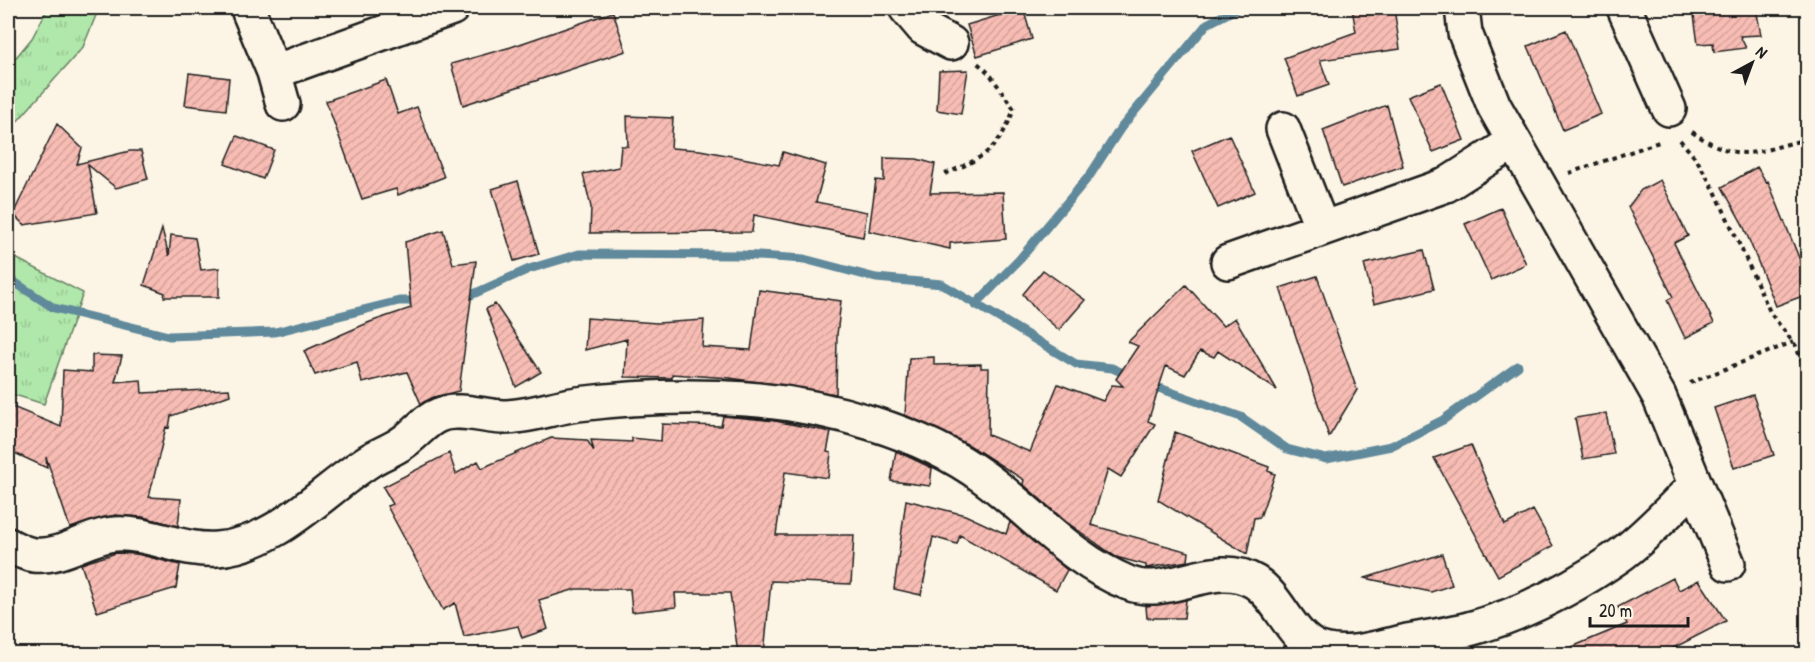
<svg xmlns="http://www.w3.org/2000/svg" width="1815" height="662" font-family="'Patrick Hand',sans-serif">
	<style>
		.grass { fill: url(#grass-tufts); stroke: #668263; stroke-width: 1.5 }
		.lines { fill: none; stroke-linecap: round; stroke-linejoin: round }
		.stream { stroke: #61899b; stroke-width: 9 }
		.building { fill: url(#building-hatch); stroke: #1c1c1c; stroke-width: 1.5 }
		.minor-casing { stroke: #1c1c1c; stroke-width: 38 }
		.path { stroke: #1c1c1c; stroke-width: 4; stroke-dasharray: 4.5 4.5; stroke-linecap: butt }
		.minor { stroke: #fcf5e5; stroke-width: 33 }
	</style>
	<defs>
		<pattern id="grass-tufts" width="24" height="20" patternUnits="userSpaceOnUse" patternTransform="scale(1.5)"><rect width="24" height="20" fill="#b0e7aa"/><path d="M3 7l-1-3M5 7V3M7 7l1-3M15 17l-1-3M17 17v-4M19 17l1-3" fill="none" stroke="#97c692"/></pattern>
		<pattern id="building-hatch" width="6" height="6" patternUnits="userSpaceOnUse" patternTransform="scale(1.5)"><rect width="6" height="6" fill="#f7bcb4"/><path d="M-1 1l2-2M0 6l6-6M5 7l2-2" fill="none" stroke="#d3a19a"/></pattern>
	</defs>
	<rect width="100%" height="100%" fill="#fcf5e5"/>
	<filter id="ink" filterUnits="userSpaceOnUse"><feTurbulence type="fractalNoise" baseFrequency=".0167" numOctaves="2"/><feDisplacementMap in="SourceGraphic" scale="12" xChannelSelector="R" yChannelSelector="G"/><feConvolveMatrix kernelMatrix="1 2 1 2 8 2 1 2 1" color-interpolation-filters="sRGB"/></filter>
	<g filter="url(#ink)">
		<path class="grass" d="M48 8H99L83 47 8 132V67L32 38Z
			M8 254 83 293 44 404 8 393Z"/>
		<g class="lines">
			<path class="stream" d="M8 278 54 308 169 336 275 332 399 301H423
				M460 300 529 269 579 254 742 255 804 259 876 278 942 284 1076 364 1112 368 1130 376
				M975 305 1019 260 1090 175 1120 129 1207 24 1238 8
				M1148 384 1241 417 1287 449 1326 459 1391 446 1443 420 1518 366"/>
		</g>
		<path class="building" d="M1023 8 1032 39 977 56 967 25Z
			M1352 8H1394L1400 49 1320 60 1329 85 1298 96 1284 58 1356 32Z
			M1693 8H1756L1761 35 1740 36 1746 48 1714 52 1713 43 1698 44Z
			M613 12 626 51 463 105 451 64 511 47Z
			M1566 30 1601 114 1563 130 1528 46Z
			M968 70 961 114 937 110 939 71Z
			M189 73 229 78 226 110 185 105Z
			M386 80 398 114 417 107 444 177 398 195 396 189 362 199 326 101Z
			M1441 83 1464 140 1433 152 1408 96Z
			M1387 105 1403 166 1342 187 1323 130Z
			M627 116 673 118 671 148 700 150 779 165 783 152 826 165 816 202 867 212 863 237 754 215 752 232 590 233 591 207 583 174 619 167 621 146H628Z
			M57 124 82 148 77 164 130 151H141L148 179 116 188 88 165 97 213 24 225 13 214Z
			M1229 135 1255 192 1218 208 1192 151Z
			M237 136 274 150 263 179 225 164Z
			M884 158 917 159 935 164 930 193 1003 192 1006 239 950 243V249L869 231 876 180 884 181Z
			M1757 167 1766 182 1768 181 1808 280V294L1776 306 1743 225 1722 187Z
			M1660 180 1688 236 1674 243 1714 323 1685 338 1667 300 1673 297 1628 207 1641 190Z
			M518 181 539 254 514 261 492 189Z
			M1501 208 1526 264 1491 280 1465 224Z
			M162 229 169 256 171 235 195 238 201 270 219 268V297H164L165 293 144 285Z
			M443 230 453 264 476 261 459 391 434 397 421 404 407 372 362 383 357 362 315 375 304 351 370 322 411 308 405 242Z
			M1424 250 1434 289 1374 304 1364 264Z
			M1043 270 1085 300 1059 330 1035 309 1023 294Z
			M1317 276 1357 390 1329 437 1280 288Z
			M1186 285 1223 326 1235 318 1277 390 1218 351 1214 357 1200 351 1185 375 1166 366 1148 421 1155 424 1121 477 1108 469 1091 525 1189 552 1188 561 1146 568V565L1116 557 1065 521 1023 484 1024 480 969 445 905 415 909 358 934 357V365L981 364V368H989L988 435 1030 452 1058 384 1103 401 1112 385 1123 386 1116 379 1138 346 1128 342Z
			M759 290 841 301 837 335 836 394 730 378 672 374V378L625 377 627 339 585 350 587 318 657 323 704 320 702 347 751 350Z
			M495 304 541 372 516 387 486 309Z
			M92 355 122 356 115 382 141 380 142 393 229 389 230 395 171 416 169 428 166 427 149 497 181 499 178 526 143 517 115 515 70 528 46 457 47 468 8 450V405L61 427 63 370 92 372Z
			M1753 395 1774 455 1734 468 1714 408Z
			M1606 413 1614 454 1583 459 1575 418Z
			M723 416 775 421 831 432 827 452 831 453 828 478 785 472 776 535H854L851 584 771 581 764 654H738L730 593H675L676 607 632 612 630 589H576L539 600 548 629 522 638 518 626 464 637 455 603 443 610 387 506 393 504 383 487 449 453 456 474 478 461 482 468 551 438 587 440 594 451 591 440 632 442V438L661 441 662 424 721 426Z
			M1175 432 1269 467 1268 471 1275 474 1260 517 1254 518 1247 554 1158 500Z
			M1471 445 1505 525 1533 510 1553 546 1498 576 1434 458Z
			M896 451 932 468 930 486 891 481Z
			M906 500 965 515 1006 534 1010 522 1067 570 1056 590 960 535 957 544 933 537 921 595 894 589Z
			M116 553 137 554 180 565 176 588 97 612 81 564Z
			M1442 554 1452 585 1431 592 1365 578Z
			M1673 578 1679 590 1699 580 1726 621 1662 654H1555L1627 624 1618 607Z
			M1186 600 1184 618H1147L1146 606Z"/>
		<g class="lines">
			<defs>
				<path id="minor" d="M906 8 923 28 951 43
					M1462 8 1465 33 1494 106 1659 396 1728 564
					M1624 8 1669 109
					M249 12 274 72 283 104
					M274 72 452 8
					M1283 129 1322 228
					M1228 262 1446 185 1512 143
					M8 545C16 549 25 554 34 555 62 558 88 536 115 534 149 532 183 552 217 549 276 545 322 491 369 461 380 454 392 450 402 443 415 435 425 420 439 415 458 407 485 417 504 417 530 417 553 407 578 404 633 397 691 395 747 399 825 405 922 431 985 478 1033 513 1071 560 1128 583 1169 600 1214 557 1255 582 1281 599 1290 638 1320 649 1347 658 1376 648 1403 642 1427 637 1453 634 1476 627 1527 612 1576 586 1619 556 1646 537 1670 509 1695 486"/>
			</defs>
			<use href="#minor" class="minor-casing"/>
			<path class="path" d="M1692 132C1744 166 1754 151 1808 139
				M1680 140 1697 160 1715 191 1771 314 1796 346 1808 379
				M1569 173 1662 141
				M945 174C983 158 999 150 1014 109L989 73 975 61
				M1690 383 1793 342"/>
			<use href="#minor" class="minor"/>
		</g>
	</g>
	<rect width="1815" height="662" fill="none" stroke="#fcf5e5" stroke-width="30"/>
	<rect x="15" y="15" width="1785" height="632" fill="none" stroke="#1c1c1c" stroke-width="2" filter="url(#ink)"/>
	<g transform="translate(1752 63) rotate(41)" stroke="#fcf5e5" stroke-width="4.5" paint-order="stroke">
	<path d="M0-4.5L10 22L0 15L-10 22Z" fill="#1c1c1c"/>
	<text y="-9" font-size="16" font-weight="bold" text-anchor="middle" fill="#1c1c1c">N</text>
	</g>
	<path d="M1590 617v9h98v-9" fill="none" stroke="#1c1c1c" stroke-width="3"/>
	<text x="1599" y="617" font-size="18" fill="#1c1c1c" stroke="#fcf5e5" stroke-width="4.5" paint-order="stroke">20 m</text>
</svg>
